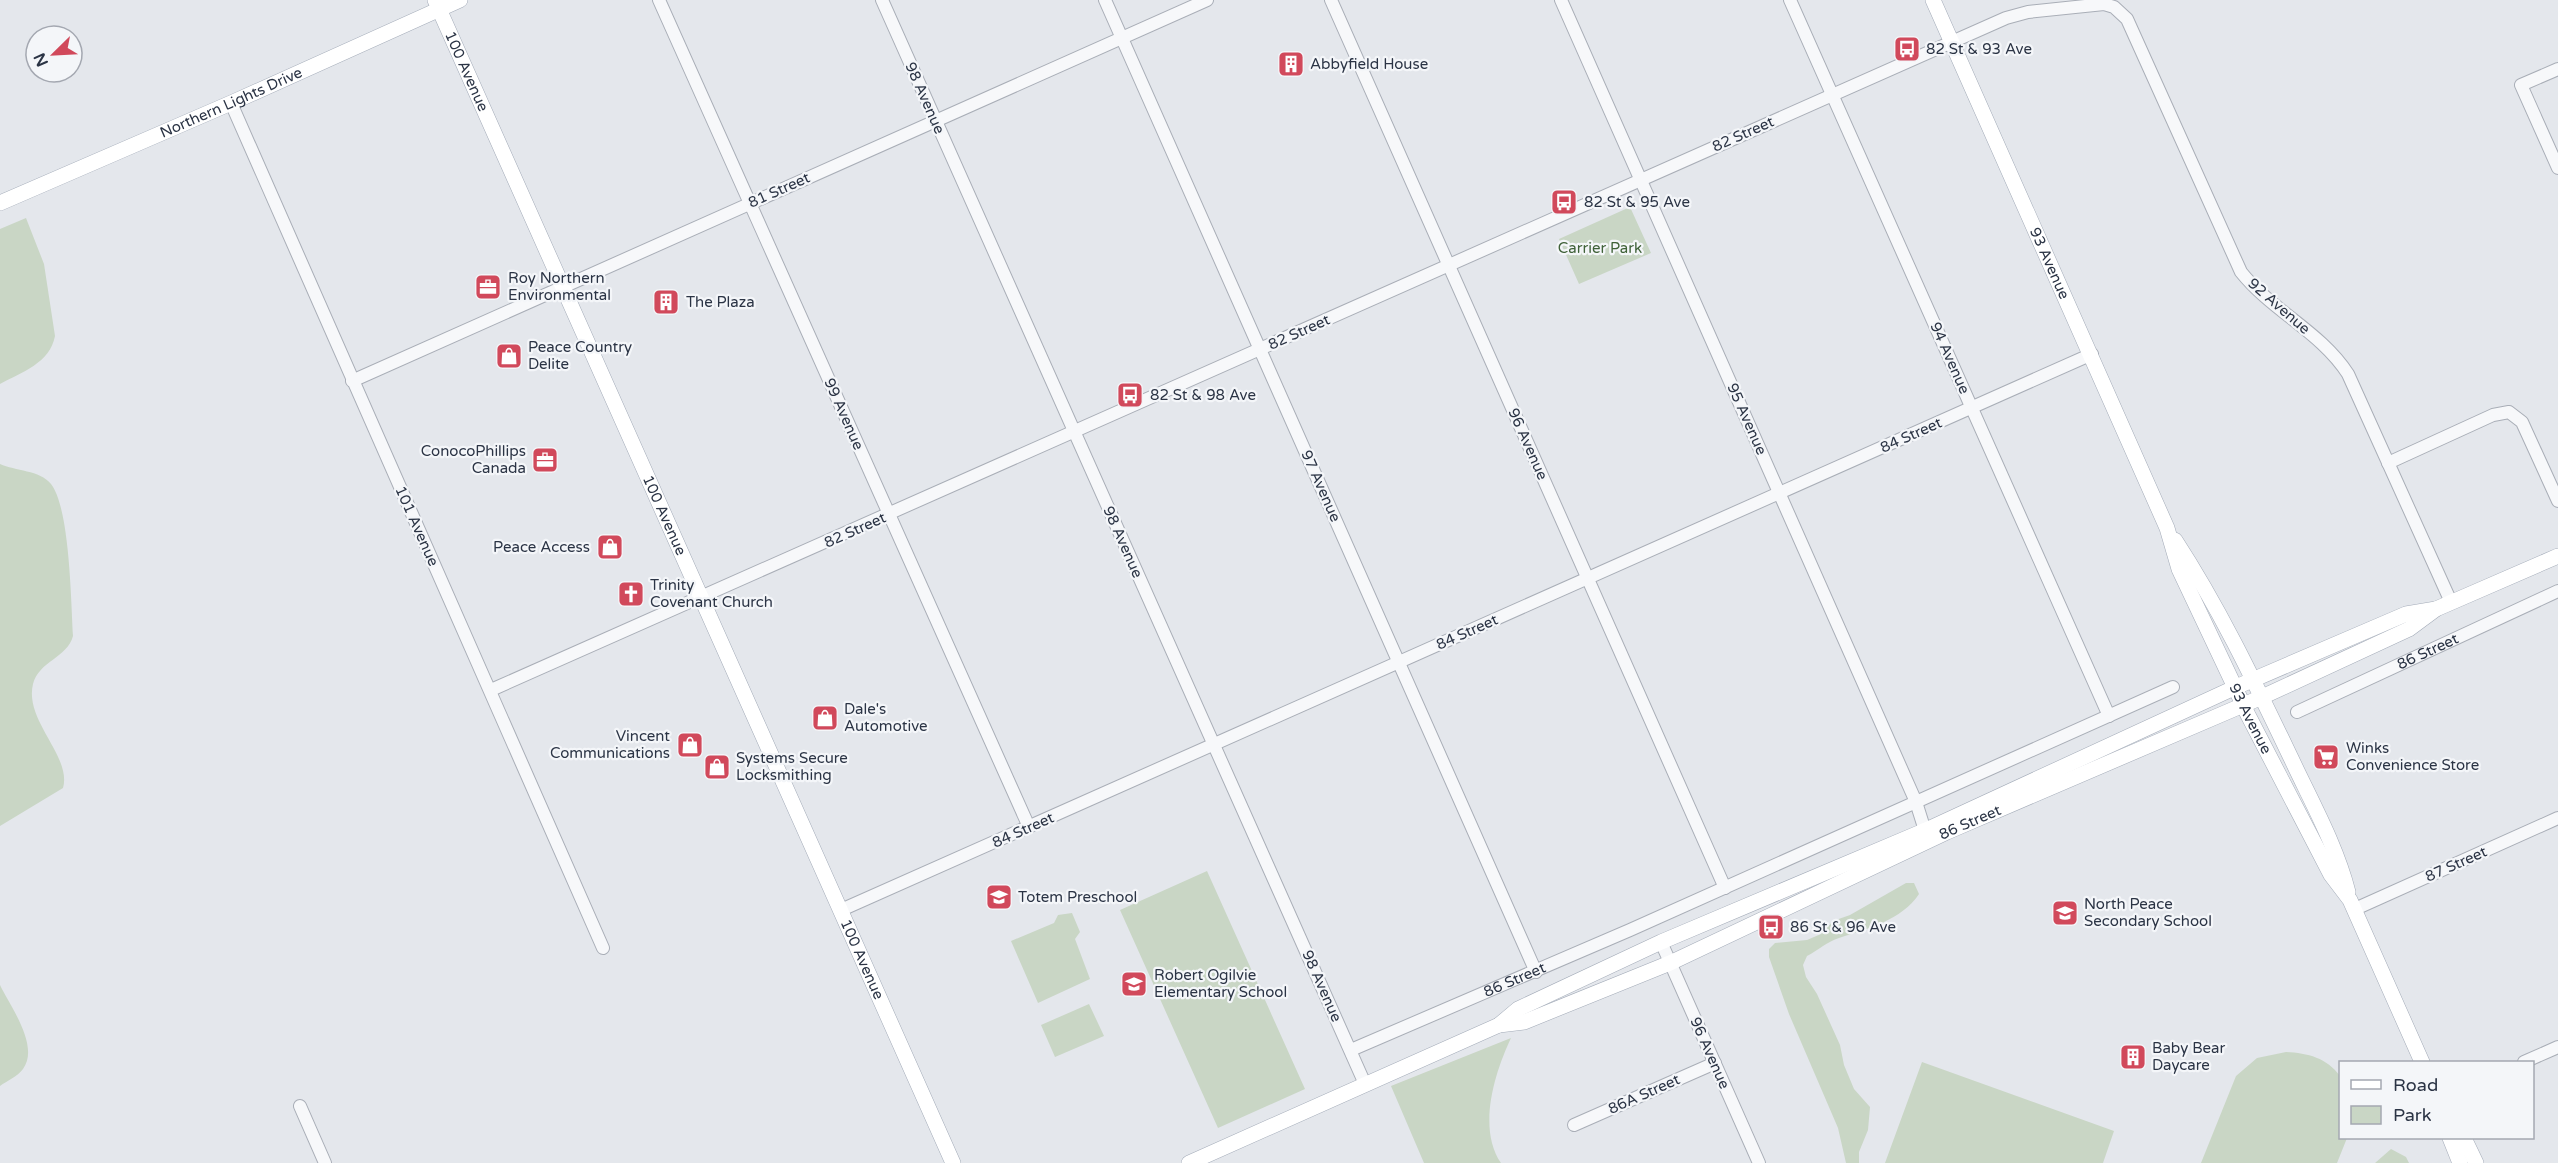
<svg xmlns="http://www.w3.org/2000/svg" width="2558" height="1163" font-family="'Varela Round',sans-serif">
	<style>
		.green { fill: #c9d6c5 }
		.lines { fill: none; stroke-linecap: round; stroke-linejoin: round }
		.minor-casing { stroke: #a9aeb7; stroke-width: 14 }
		.major-casing { stroke: #a3abb8; stroke-width: 16 }
		.minor { stroke: #f7f8fa; stroke-width: 12 }
		.major { stroke: #fff; stroke-width: 15 }
		.labels { text-anchor: middle; stroke-width: 4.5; stroke-linejoin: round; paint-order: stroke }
		.poi-label { font-size: 15px; fill: #2b3445; stroke: #f4f6f9; text-anchor: start }
		.street-label { font-size: 15px; fill: #2b3445; stroke: #f4f6f9 }
		.park-label { font-size: 15px; fill: #3f6138; stroke: #f4f6f9 }
	</style>
	<rect width="100%" height="100%" fill="#e4e7ec"/>
	<path class="green" d="M1630 207 1651 253 1579 284 1559 239Z
		M26 218 44 264 55 336C50 363 22 372 0 384V229Z
		M0 464C15 471 40 470 51 484 70 508 71 603 73 636 67 658 39 661 33 684 24 721 72 756 63 788L0 826Z
		M1207 871 1305 1089 1218 1128 1120 910Z
		M1906 883H1914L1919 894C1902 920 1867 929 1839 938 1828 941 1817 951 1807 956L1803 965 1806 977 1817 994 1840 1045 1844 1065 1854 1089 1870 1107 1868 1130 1859 1152V1163H1846L1838 1128 1789 1014 1769 957V949L1775 943 1807 940 1821 934 1833 921 1850 915Z
		M1072 913 1080 932 1075 939 1090 979 1038 1003 1011 941 1054 923 1058 915Z
		M0 985C10 1006 40 1046 23 1069 18 1076 7 1081 0 1086Z
		M1089 1004 1104 1036 1055 1057 1041 1025Z
		M1511 1038C1495 1072 1477 1128 1501 1163H1424L1391 1086Z
		M2286 1052C2308 1053 2327 1058 2340 1076V1138H2347L2337 1163H2201L2236 1076 2257 1058Z
		M1922 1062 2114 1131 2103 1163H1885Z
		M2391 1149 2406 1157 2409 1163H2375Z"/>
	<g class="lines">
		<defs>
			<g id="minor">
				<path d="M659 0 1029 827"/>
				<path d="M882 0 1365 1084"/>
				<path d="M1105 0 1536 972"/>
				<path d="M1331 0 1725 888"/>
				<path d="M1561 0 1916 802 1927 837"/>
				<path d="M1790 0 2109 716"/>
				<path d="M2558 69 2521 85 2558 168"/>
				<path d="M231 103 603 948"/>
				<path d="M352 381 1207 0"/>
				<path d="M2388 463 2493 415 2509 412 2522 422 2558 501"/>
				<path d="M491 690 2006 18 2028 12 2104 4 2114 7 2127 19 2241 272C2272 311 2321 332 2348 374L2451 602"/>
				<path id="s1" d="M2297 712 2558 591"/>
				<path d="M2355 909 2558 818"/>
				<path d="M841 910 2092 354"/>
				<path d="M1661 942 1759 1163"/>
				<path id="s2" d="M1351 1050 1630 930 2173 687"/>
				<path d="M2524 1062 2558 1047"/>
				<path d="M300 1106 325 1163"/>
				<path d="M1574 1125 1715 1063"/>
			</g>
			<g id="major">
				<path id="s3" d="M435 0 953 1163"/>
				<path id="s4" d="M1933 0 2167 528 2179 569 2248 715 2331 875 2350 900 2422 1062"/>
				<path id="s5" d="M0 203 231 103 460 0"/>
				<path d="M2175 540C2220 609 2255 683 2291 758 2311 801 2336 845 2348 892"/>
				<path id="s6" d="M1499 1025 1524 1022 1670 963 1947 832 2262 697 2409 629 2436 609 2558 556"/>
				<path d="M2450 1138 2460 1163"/>
				<path d="M2464 1138 2476 1163"/>
				<path d="M1189 1163 1499 1025 1518 1009 1661 942 1926 830 2236 687 2406 614 2436 609"/>
			</g>
		</defs>
		<use href="#minor" class="minor-casing"/>
		<use href="#major" class="major-casing"/>
		<use href="#minor" class="minor"/>
		<use href="#major" class="major"/>
	</g>
	<defs>
		<symbol id="bus-square" viewBox="-11 -11 22 22"><rect x="-9" y="-9" width="18" height="18" rx="4" fill="#d1495b" stroke="#f4f6f9"/><path d="M-5-6H5V4H4V6H2V4H-2V6H-4V4H-5ZM-3.5-4V0h7V-4ZM-3.5 1.2v1.5H-2V1.2ZM2 1.2v1.5H3.5V1.2Z" fill="#fff"/></symbol>
		<symbol id="building-square" viewBox="-11 -11 22 22"><rect x="-9" y="-9" width="18" height="18" rx="4" fill="#d1495b" stroke="#f4f6f9"/><path d="M-4-6H4V6H1V3H-1V6H-4ZM-2.5-4.3h1.7v1.8h-1.7ZM.8-4.3h1.7v1.8H.8ZM-2.5-1h1.7V.8h-1.7ZM.8-1h1.7V.8H.8Z" fill="#fff"/></symbol>
		<symbol id="office-square" viewBox="-11 -11 22 22"><rect x="-9" y="-9" width="18" height="18" rx="4" fill="#d1495b" stroke="#f4f6f9"/><path d="M-6-3h4V-5.5h4V-3h4V5H-6ZM-1-4.5V-3h2v-1.5ZM-6 0V1H6V0Z" fill="#fff"/></symbol>
		<symbol id="shop-square" viewBox="-11 -11 22 22"><rect x="-9" y="-9" width="18" height="18" rx="4" fill="#d1495b" stroke="#f4f6f9"/><path d="M-5-2.5h2.3a2.7 3.5 0 0 1 5.4 0H5L5.5 6h-11ZM-1.5-2.5h3a1.5 2.3 0 0 0-3 0Z" fill="#fff"/></symbol>
		<symbol id="church-square" viewBox="-11 -11 22 22"><rect x="-9" y="-9" width="18" height="18" rx="4" fill="#d1495b" stroke="#f4f6f9"/><path d="M-1.2-6h2.4v3.5h3.3v2.4h-3.3V6h-2.4V-.1h-3.3v-2.4h3.3Z" fill="#fff"/></symbol>
		<symbol id="supermarket-square" viewBox="-11 -11 22 22"><rect x="-9" y="-9" width="18" height="18" rx="4" fill="#d1495b" stroke="#f4f6f9"/><path d="M-6-5.5h2.5l.6 2H6L4.5 2H-2.5L-4.4-4H-6ZM-1.5 3.2a1.3 1.3 0 1 0 .1 0ZM3 3.2a1.3 1.3 0 1 0 .1 0Z" fill="#fff"/></symbol>
		<symbol id="school-square" viewBox="-11 -11 22 22"><rect x="-9" y="-9" width="18" height="18" rx="4" fill="#d1495b" stroke="#f4f6f9"/><path d="M0-5L7-2L0 1L-7-2ZM-4 1L0 2.5L4 1V4Q0 6-4 4Z" fill="#fff"/></symbol>
	</defs>
	<g fill-rule="evenodd">
		<use href="#bus-square" x="1892" y="34" width="30" height="30"/>
		<use href="#building-square" x="1276" y="49" width="30" height="30"/>
		<use href="#bus-square" x="1549" y="187" width="30" height="30"/>
		<use href="#office-square" x="473" y="272" width="30" height="30"/>
		<use href="#building-square" x="651" y="287" width="30" height="30"/>
		<use href="#shop-square" x="494" y="341" width="30" height="30"/>
		<use href="#bus-square" x="1115" y="380" width="30" height="30"/>
		<use href="#office-square" x="530" y="445" width="30" height="30"/>
		<use href="#shop-square" x="595" y="532" width="30" height="30"/>
		<use href="#church-square" x="616" y="579" width="30" height="30"/>
		<use href="#shop-square" x="810" y="703" width="30" height="30"/>
		<use href="#shop-square" x="675" y="730" width="30" height="30"/>
		<use href="#supermarket-square" x="2311" y="742" width="30" height="30"/>
		<use href="#shop-square" x="702" y="752" width="30" height="30"/>
		<use href="#school-square" x="984" y="882" width="30" height="30"/>
		<use href="#school-square" x="2050" y="898" width="30" height="30"/>
		<use href="#bus-square" x="1756" y="912" width="30" height="30"/>
		<use href="#school-square" x="1119" y="969" width="30" height="30"/>
		<use href="#building-square" x="2118" y="1042" width="30" height="30"/>
	</g>
	<g class="labels">
		<g class="poi-label">
			<text x="1926" y="54">82 St &amp; 93 Ave</text>
			<text x="1310" y="69">Abbyfield House</text>
			<text x="1584" y="207">82 St &amp; 95 Ave</text>
			<text x="508" y="283">Roy Northern<tspan x="508" dy="17">Environmental</tspan></text>
			<text x="686" y="307">The Plaza</text>
			<text x="528" y="352">Peace Country<tspan x="528" dy="17">Delite</tspan></text>
			<text x="1150" y="400">82 St &amp; 98 Ave</text>
			<text x="526" y="456" text-anchor="end">ConocoPhillips<tspan x="526" dy="17">Canada</tspan></text>
			<text x="590" y="552" text-anchor="end">Peace Access</text>
			<text x="650" y="590">Trinity<tspan x="650" dy="17">Covenant Church</tspan></text>
			<text x="844" y="714">Dale's<tspan x="844" dy="17">Automotive</tspan></text>
			<text x="670" y="741" text-anchor="end">Vincent<tspan x="670" dy="17">Communications</tspan></text>
			<text x="2346" y="753">Winks<tspan x="2346" dy="17">Convenience Store</tspan></text>
			<text x="736" y="763">Systems Secure<tspan x="736" dy="17">Locksmithing</tspan></text>
			<text x="1018" y="902">Totem Preschool</text>
			<text x="2084" y="909">North Peace<tspan x="2084" dy="17">Secondary School</tspan></text>
			<text x="1790" y="932">86 St &amp; 96 Ave</text>
			<text x="1154" y="980">Robert Ogilvie<tspan x="1154" dy="17">Elementary School</tspan></text>
			<text x="2152" y="1053">Baby Bear<tspan x="2152" dy="17">Daycare</tspan></text>
		</g>
		<g class="street-label">
			<text dy="5" stroke="none"><textPath href="#s3" startOffset="78">100 Avenue</textPath></text>
			<text transform="translate(925 98) rotate(66)" y="5">98 Avenue</text>
			<text dy="5" stroke="none"><textPath href="#s5" startOffset="252">Northern Lights Drive</textPath></text>
			<text transform="translate(1743 134) rotate(-24)" y="5">82 Street</text>
			<text transform="translate(779 190) rotate(-24)" y="5">81 Street</text>
			<text dy="5" stroke="none"><textPath href="#s4" startOffset="288">93 Avenue</textPath></text>
			<text transform="translate(2279 306) rotate(41)" y="5">92 Avenue</text>
			<text transform="translate(1299 332) rotate(-24)" y="5">82 Street</text>
			<text transform="translate(1950 358) rotate(66)" y="5">94 Avenue</text>
			<text transform="translate(844 414) rotate(66)" y="5">99 Avenue</text>
			<text transform="translate(1747 419) rotate(66)" y="5">95 Avenue</text>
			<text transform="translate(1911 435) rotate(-24)" y="5">84 Street</text>
			<text transform="translate(1528 444) rotate(66)" y="5">96 Avenue</text>
			<text transform="translate(1321 486) rotate(66)" y="5">97 Avenue</text>
			<text dy="5" stroke="none"><textPath href="#s3" startOffset="564">100 Avenue</textPath></text>
			<text transform="translate(417 526) rotate(66)" y="5">101 Avenue</text>
			<text transform="translate(855 530) rotate(-24)" y="5">82 Street</text>
			<text transform="translate(1123 542) rotate(66)" y="5">98 Avenue</text>
			<text transform="translate(1467 632) rotate(-24)" y="5">84 Street</text>
			<text dy="5" stroke="none"><textPath href="#s1" startOffset="144">86 Street</textPath></text>
			<text dy="5" stroke="none"><textPath href="#s4" startOffset="786">93 Avenue</textPath></text>
			<text dy="5" stroke="none"><textPath href="#s6" startOffset="514">86 Street</textPath></text>
			<text transform="translate(1023 830) rotate(-24)" y="5">84 Street</text>
			<text transform="translate(2456 864) rotate(-24)" y="5">87 Street</text>
			<text dy="5" stroke="none"><textPath href="#s3" startOffset="1050">100 Avenue</textPath></text>
			<text dy="5" stroke="none"><textPath href="#s2" startOffset="178">86 Street</textPath></text>
			<text transform="translate(1322 986) rotate(66)" y="5">98 Avenue</text>
			<text transform="translate(1710 1053) rotate(66)" y="5">96 Avenue</text>
			<text transform="translate(1644 1094) rotate(-24)" y="5">86A Street</text>
		</g>
		<g class="park-label">
			<text x="1600" y="253">Carrier Park</text>
		</g>
	</g>
	<rect x="2339" y="1061" width="195" height="78" fill="#f4f6f9" stroke="#a4a8b1" stroke-width="1.5"/>
	<rect x="2351" y="1080" width="30" height="9" fill="#ffffff" stroke="#a4a8b1" stroke-width="1.5"/>
	<text x="2393" y="1091" font-size="18" fill="#2b3445">Road</text>
	<rect x="2351" y="1106" width="30" height="18" fill="#c9d6c5" stroke="#a4a8b1" stroke-width="1.5"/>
	<text x="2393" y="1121" font-size="18" fill="#2b3445">Park</text>
	<g transform="translate(54 54) rotate(246)"><circle r="28" fill="#f4f6f9" stroke="#a4a8b1" stroke-width="1.5"/>
	<path d="M0-4.5L10 22L0 15L-10 22Z" fill="#d1495b"/>
	<text y="-9" font-size="16" font-weight="bold" text-anchor="middle" fill="#2b3445">N</text>
	</g>
</svg>
